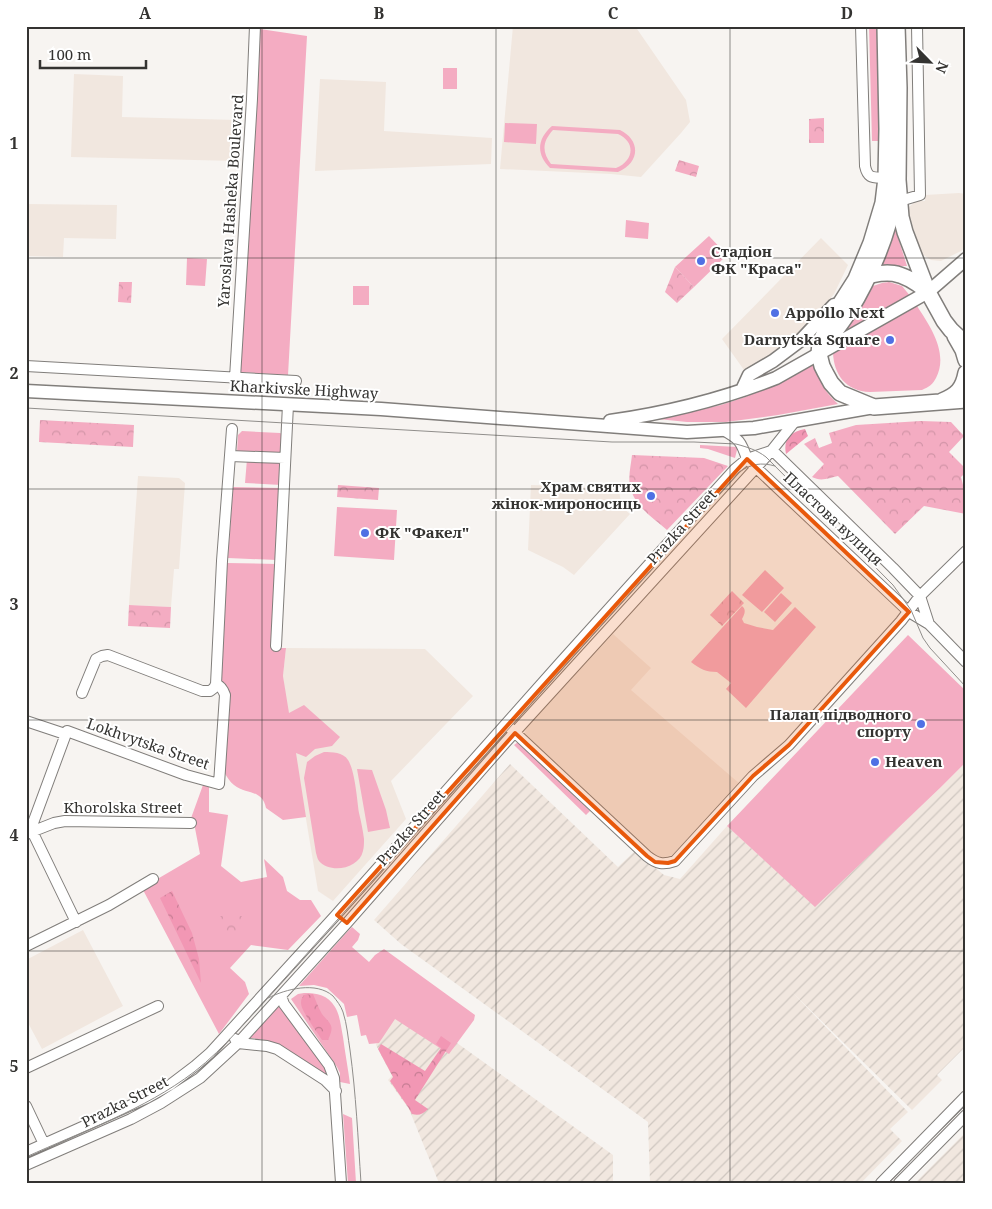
<svg xmlns="http://www.w3.org/2000/svg" width="992" height="1209" font-family="'Noto Serif',serif">
	<style>
		.built { fill: #f1e7df }
		.industrial { fill: url(#industrial-furrows) }
		.grass { fill: #f4acc2; fill-rule: evenodd }
		.forest { fill: url(#forest-crowns) }
		.park { fill: url(#park-crowns) }
		.lines { fill: none; stroke-linecap: round; stroke-linejoin: round }
		.minor-casing { stroke: #817e7b; stroke-width: 12 }
		.major-casing { stroke: #817e7b; stroke-width: 15 }
		.highway-casing { stroke: #817e7b; stroke-width: 18 }
		.minor { stroke: #fff; stroke-width: 10 }
		.major { stroke: #fff; stroke-width: 12 }
		.highway { stroke: #fff; stroke-width: 15 }
		.tram { stroke: #908e8b; stroke-width: 1 }
		.marked { fill: #e8590c; fill-opacity: 0.2; stroke: #e8590c; stroke-width: 4; stroke-linejoin: round }
		.grid { fill: none; stroke: #343331; stroke-width: 1; stroke-opacity: 0.55 }
		.poi-dot { fill: #4f70e4; stroke: #fff; stroke-width: 2 }
		.labels { text-anchor: middle; stroke-width: 4; stroke-linejoin: round; paint-order: stroke }
		.street-label { font-size: 15px; fill: #343331; stroke: #fff }
		.poi-label { font-size: 15px; font-weight: bold; fill: #343331; stroke: #fff; text-anchor: start }
		.neatline { fill: none; stroke: #343331; stroke-width: 2 }
		.grid-label { font-size: 16px; text-anchor: middle; font-weight: bold; fill: #343331 }
	</style>
	<defs>
		<pattern id="industrial-furrows" width="10" height="10" patternUnits="userSpaceOnUse" patternTransform="scale(1.25)"><rect width="10" height="10" fill="#f1e7df"/><path d="M-1 1l2-2M0 10L10 0M9 11l2-2" fill="none" stroke="#cfc7c0"/></pattern>
		<pattern id="forest-crowns" width="20" height="18" patternUnits="userSpaceOnUse" patternTransform="scale(1.25)"><rect width="20" height="18" fill="#f297b4"/><path d="M2 6a3 3 0 1 1 6 0M12 15a3 3 0 1 1 6 0" fill="none" stroke="#c57c93"/></pattern>
		<pattern id="park-crowns" width="20" height="18" patternUnits="userSpaceOnUse" patternTransform="scale(1.25)"><rect width="20" height="18" fill="#f4acc2"/><path d="M2 6a3 3 0 1 1 6 0M12 15a3 3 0 1 1 6 0" fill="none" stroke="#d294a7"/></pattern>
	</defs>
	<rect width="100%" height="100%" fill="#f7f4f1"/>
	<path class="built" d="M513 26H635L686 100 690 122 681 133 641 177 611 174 500 169Z
		M74 74 123 76 122 117 237 120 236 161 71 157Z
		M320 79 386 82 384 131 492 138 491 164 315 171Z
		M959 193 966 194V247L961 251 941 261 931 260 922 254 920 249 908 213 909 207 916 201H925V195Z
		M26 204 117 205 116 239 64 238 63 257 26 256Z
		M821 238 848 265 834 294 807 327 788 343 767 358 744 370 722 339Z
		M138 476 179 478 185 483 179 569H174L171 607 129 605Z
		M531 485 619 488 620 497 623 508 630 514 574 575 563 567 528 550Z
		M613 634 651 668 631 690 740 784 672 855 660 858 651 854 525 739V734L526 727Z
		M286 648 425 649 473 696 391 781 406 819 333 901 318 891 285 693 283 676Z
		M83 930 123 1006 42 1049 26 1019V960Z"/>
	<path class="industrial" d="M966 762V1046L937 1075 942 1080 912 1110 792 992 908 1112 890 1129 902 1141 861 1183H711L691 1181 690 1183H650L648 1122 401 944 374 920 510 764 618 867 635 851 664 875 680 879 727 826 815 906 940 788Z
		M392 1002 457 1043 613 1155V1183H439L409 1109 388 1080 392 1076 376 1045Z
		M966 1132V1183H915Z"/>
	<path class="grass" d="M869 26H877L880 141H872Z
		M260 29 307 36 288 375 239 372Z
		M443 68H457V89H443Z
		M505 123 537 124 536 144 504 142Z
		M552 126 620 130C641 140 640 163 618 172L550 168C536 154 537 139 552 126ZM553 130 618 134C636 142 634 161 616 168L551 164C542 152 542 142 553 130Z
		M626 220 649 223 648 239 625 237Z
		M895 228 907 266H881Z
		M709 236 727 255 694 287 675 267Z
		M187 258 207 259 205 286 186 285Z
		M889 282 902 286 911 297 840 337 857 315 873 286 882 283Z
		M353 286H369V305H353Z
		M917 306C930 326 949 353 936 378 933 384 929 387 922 390L870 392C846 391 834 375 833 353Z
		M814 363C819 381 824 391 838 404L778 415 726 422H687L658 419 721 405 745 397 789 378Z
		M242 431 280 433 284 435 283 452 278 457 237 452 238 435Z
		M700 445 737 447V450L735 458 708 449 700 448Z
		M247 459 278 461 282 465 281 485 245 483Z
		M233 487 281 488 277 560 228 558Z
		M337 507 397 510 394 560 334 556Z
		M227 563 277 564V648H286L283 676 289 713 304 705 340 737 332 746 315 749 306 757 296 753 306 817 283 820 266 808C262 789 247 795 234 785 230 782 227 777 224 772L227 693 218 679Z
		M765 570 784 588 762 612 742 595Z
		M781 593 792 603 775 622 764 612Z
		M742 606C747 610 744 615 742 619L744 623 757 627 773 630 795 607 816 627 746 708 726 689 731 683 717 672C706 672 700 669 691 662Z
		M908 635 966 691V762L940 788 815 907 727 826Z
		M518 742 590 811 586 815 514 745Z
		M324 752C332 752 343 752 348 760 355 771 357 799 359 813 361 821 363 831 364 839 364 843 364 847 363 851 359 869 330 874 319 861 317 858 317 856 316 853L304 778 307 762 315 756Z
		M357 769 372 770 386 810 390 828 368 832Z
		M203 785 209 787V812L228 815 221 866 241 882 267 877 264 859 283 877 287 891 300 900H311L321 916 288 950 251 945 230 968 245 982 249 994 219 1034 142 888 200 854 194 823 190 821Z
		M352 927 360 934 358 940 352 947 369 962 375 955 384 949 475 1015 474 1020 449 1054 395 1019 379 1043 369 1044 366 1035 361 1036 357 1015 347 1017 344 1004 327 988 314 985 299 986 348 931Z
		M304 993C317 993 328 995 335 1007 340 1015 341 1027 343 1037 345 1053 348 1068 350 1084L340 1082V1073L337 1067 291 999 298 994Z
		M279 1005H280L326 1070 330 1077 282 1046C271 1040 261 1039 250 1038Z
		M343 1114 352 1118 356 1183H348Z"/>
	<path class="forest" d="M805 429 808 436 786 454C783 439 790 432 805 429Z
		M172 891 192 933 199 959 201 983 160 898Z
		M313 994C316 1001 318 1007 322 1014 331 1025 335 1025 328 1040H322C317 1032 301 1011 301 1003 301 999 302 998 304 995Z
		M441 1036 451 1043 415 1100 428 1109C423 1114 419 1116 412 1114L408 1107 390 1081 393 1077 378 1049 381 1044 425 1071 441 1048 436 1044Z"/>
	<path class="park" d="M824 118V143H809V119Z
		M679 160 699 166 696 177 675 171Z
		M675 267 694 287 677 303 665 292Z
		M119 282H132L131 303 118 302Z
		M40 420 134 425 133 447 39 442Z
		M921 421 951 422 964 436 949 452 966 469V472L961 477 963 485 966 488V514L924 506 895 534 838 476C829 478 821 482 812 477L824 464 804 444 815 438 819 448 832 443 829 433 856 425Z
		M632 455 704 458 728 466 667 530C653 518 634 506 630 486 628 476 631 465 632 455Z
		M338 485 379 488 378 500 337 497Z
		M732 591 744 603 722 626 710 615Z
		M129 605 171 607 170 628 128 626Z
		M220 916H242V933H219Z"/>
	<g class="lines">
		<defs>
			<path id="minor" d="M861 26 865 166C868 180 874 177 886 178
				M900 201 920 195 917 26
				M26 366 296 381
				M235 378 252 99 255 26
				M723 430C739 439 741 441 747 459L909 612 929 624 966 662
				M772 450 893 568 920 596 929 624
				M230 456 285 458
				M276 646 288 405
				M216 684 222 561 232 429
				M82 693 96 659 102 656 108 655 202 691H210L214 688 216 684
				M26 721 65 734
				M510 728 647 856C657 864 663 865 675 861L753 776 789 745 901 621 920 596 966 551
				M26 834 54 823 65 821 191 823
				M76 922 32 831 33 823 67 731 186 775 219 784 225 695C223 689 221 686 216 684
				M26 946 109 905 153 879
				M281 996 284 1004 329 1065 334 1078 341 1183
				M235 1039 238 1043 267 1046 277 1049 325 1080 336 1091
				M26 1068 158 1006
				M26 1106 44 1144
				M26 1152 147 1098 170 1085 195 1066 210 1053 335 916 560 663 735 469 747 459 771 451
				M26 1165 131 1119 161 1103 200 1078 238 1043 347 923 505 743 772 450 796 420
				M881 1183 966 1096
				M899 1183 966 1115"/>
			<path id="major" d="M824 348C833 336 843 324 851 311 871 279 890 234 896 197
				M742 390 749 375 773 361 801 340 834 305
				M26 391 381 409 687 432 754 428 874 407
				M610 421C667 413 723 399 776 378L928 292 966 259"/>
			<path id="highway" d="M885 26 887 129 886 178 883 203 871 243 856 279 835 312 827 327 820 343 819 354 822 366 825 372 831 383 840 393 874 407 966 400
				M897 26 899 88 898 180 901 217 905 232 928 292 944 321 951 330 966 344
				M856 279C887 269 901 270 927 291
				M955 336 963 350 966 360
				M942 401C957 395 963 389 966 373"/>
		</defs>
		<use href="#minor" class="minor-casing"/>
		<use href="#major" class="major-casing"/>
		<use href="#highway" class="highway-casing"/>
		<use href="#minor" class="minor"/>
		<use href="#major" class="major"/>
		<use href="#highway" class="highway"/>
		<path class="tram" d="M26 408 612 442H694L736 444C747 447 757 450 766 457L893 585 911 610 923 638 930 648 966 687
			M268 998C286 989 316 981 333 996 337 1001 341 1006 343 1012 347 1024 348 1038 350 1050 356 1094 358 1138 361 1183
			M26 1157C83 1131 144 1110 194 1072 225 1048 250 1016 277 987L739 472C751 464 761 462 775 466
			M888 1183 966 1105"/>
	</g>
	<path class="marked" d="M747 459 909 612 789 745 753 776 675 861 668 863 655 862 647 856 515 733 347 923 337 915Z"/>
	<path class="grid" d="M262 26V1183M496 26V1183M730 26V1183M26 258H966M26 489H966M26 720H966M26 951H966"/>
	<g class="poi-dot">
		<circle cx="701" cy="261" r="5"/>
		<circle cx="775" cy="313" r="5"/>
		<circle cx="890" cy="340" r="5"/>
		<circle cx="651" cy="496" r="5"/>
		<circle cx="365" cy="533" r="5"/>
		<circle cx="921" cy="724" r="5"/>
		<circle cx="875" cy="762" r="5"/>
	</g>
	<g class="labels">
		<g class="street-label">
			<text transform="translate(231 201) rotate(-86)" y="5">Yaroslava Hasheka Boulevard</text>
			<text transform="translate(304 390) rotate(3)" y="5">Kharkivske Highway</text>
			<text transform="translate(833 519) rotate(43)" y="5">Пластова вулиця</text>
			<text transform="translate(682 527) rotate(-48)" y="5">Prazka Street</text>
			<text transform="translate(148 744) rotate(19)" y="5">Lokhvytska Street</text>
			<text x="123" y="813">Khorolska Street</text>
			<text transform="translate(411 828) rotate(-49)" y="5">Prazka Street</text>
			<text transform="translate(125 1102) rotate(-27)" y="5">Prazka Street</text>
		</g>
		<g class="poi-label">
			<text x="711" y="257">Стадіон<tspan x="711" dy="17">ФК "Краса"</tspan></text>
			<text x="785" y="318">Appollo Next</text>
			<text x="880" y="345" text-anchor="end">Darnytska Square</text>
			<text x="641" y="492" text-anchor="end">Храм святих<tspan x="641" dy="17">жінок-мироносиць</tspan></text>
			<text x="375" y="538">ФК "Факел"</text>
			<text x="911" y="720" text-anchor="end">Палац підводного<tspan x="911" dy="17">спорту</tspan></text>
			<text x="885" y="767">Heaven</text>
		</g>
	</g>
	<rect width="992" height="1209" fill="none" stroke="#ffffff" stroke-width="55"/>
	<g transform="translate(930 62) rotate(114)" stroke="#ffffff" stroke-width="4" paint-order="stroke">
	<path d="M0-4L9 19L0 12L-9 19Z" fill="#343331"/>
	<text y="-8" font-size="14" font-weight="bold" text-anchor="middle" fill="#343331">N</text>
	</g>
	<path d="M40 60v8h106v-8" fill="none" stroke="#343331" stroke-width="2.5"/>
	<text x="48" y="60" font-size="15" fill="#343331" stroke="#ffffff" stroke-width="4" paint-order="stroke">100 m</text>
	<rect x="28" y="28" width="936" height="1154" class="neatline"/>
	<g class="grid-label">
		<text x="145" y="19">A</text>
		<text x="379" y="19">B</text>
		<text x="613" y="19">C</text>
		<text x="847" y="19">D</text>
		<text x="14" y="149">1</text>
		<text x="14" y="379">2</text>
		<text x="14" y="610">3</text>
		<text x="14" y="841">4</text>
		<text x="14" y="1072">5</text>
	</g>
</svg>
